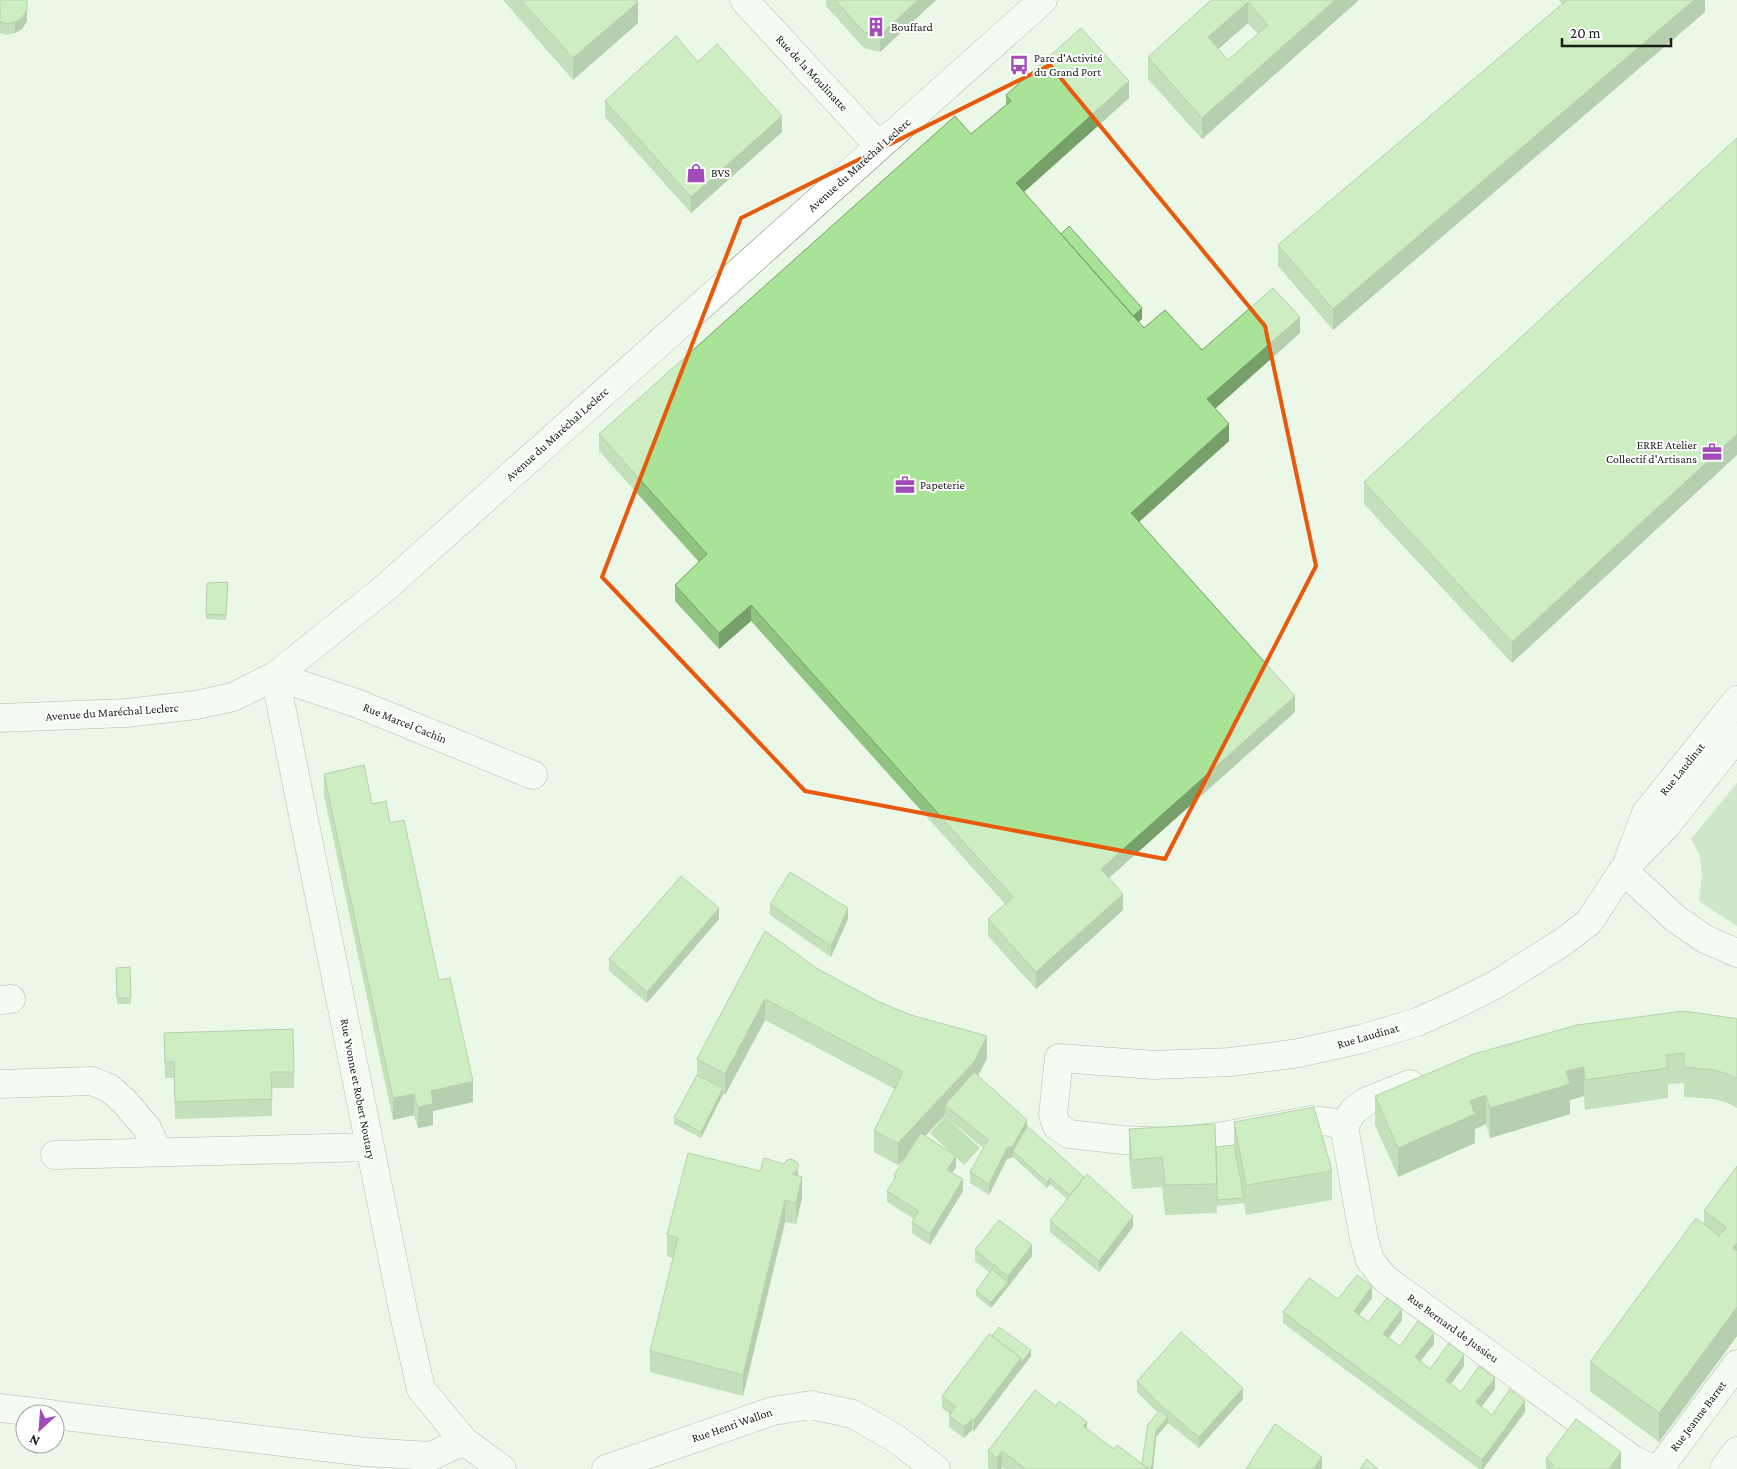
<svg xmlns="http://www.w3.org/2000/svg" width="1737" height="1469" font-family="'Crimson Pro',serif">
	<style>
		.green { fill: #add2a2 }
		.water { fill: #8bc57a }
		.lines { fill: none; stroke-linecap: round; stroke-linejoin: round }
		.minor-casing { stroke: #6d7869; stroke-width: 29 }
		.minor { stroke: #fff; stroke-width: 28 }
		.wall { fill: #90c382; fill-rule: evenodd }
		.shaded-wall { fill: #769f6a }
		.building { fill: #a8e397; stroke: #769f6a; fill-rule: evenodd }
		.marked { fill: none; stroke: #e8590c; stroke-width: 4; stroke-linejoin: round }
		.labels { text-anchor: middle; stroke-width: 4; stroke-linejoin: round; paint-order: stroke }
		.poi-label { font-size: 12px; fill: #191e18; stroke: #fff; text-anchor: start }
		.street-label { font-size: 12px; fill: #191e18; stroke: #fff }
	</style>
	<rect width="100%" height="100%" fill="#ebf7e7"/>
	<path class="green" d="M1737 783V926L1699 901 1702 873 1700 856 1691 839Z"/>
	<path class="water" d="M945 1116 980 1148 964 1165 930 1133Z"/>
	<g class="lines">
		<defs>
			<path id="minor" d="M744 0 879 146
				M0 718 126 713 196 705 233 697 275 676 384 589 1043 0
				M1629 858 1646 813 1737 700
				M1623 870 1676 919 1705 939 1737 953
				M0 1000 11 999
				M0 1084 92 1081 109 1088 124 1101 147 1128 158 1152
				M1410 1084 1367 1101 1353 1111 1344 1126 1330 1122 1311 1120 1223 1136 1173 1142 1122 1140 1069 1134 1057 1126 1053 1115 1059 1058 1154 1065 1230 1062 1299 1053 1361 1039 1417 1022 1451 1007 1495 985 1563 942 1589 922 1623 870 1666 826 1737 737
				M1344 1126 1364 1239 1370 1260 1384 1278 1632 1459 1653 1469
				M55 1155 370 1147
				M0 1408 50 1414
				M55 1415 365 1452 431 1456 464 1441
				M502 1469 464 1441 421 1389 403 1310 275 676 356 703 533 775
				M606 1469 773 1411 811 1405 853 1414 895 1438 936 1469
				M1659 1469 1737 1364
				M1724 1469 1737 1451"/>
		</defs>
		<use href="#minor" class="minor-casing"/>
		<use href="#minor" class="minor"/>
	</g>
	<path class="wall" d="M0 0H27V21L22 29 15 33 6 35 0 33Z
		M503 0H637L638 23 573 80Z
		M826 0H936L880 52 864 48 826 6Z
		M1211 0H1359L1202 139 1148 79V57ZM1248 23 1258 34 1228 60 1218 49Z
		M1559 0H1705V12L1333 330 1278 266V245L1562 4Z
		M698 62 782 132 691 213 605 117V101Z
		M1006 95 1129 98 1024 192 1061 234 1142 319 1138 322 1144 328 1202 350 1300 333 1215 408 1229 441 1139 522 1295 712 1109 878 1123 910 1036 989 988 936V919L1005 904 751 621 719 649 675 601V585L699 562 599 451V434L971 134 1006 105Z
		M1737 138 1512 663 1364 504V482Z
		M207 583 228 588 226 620 206 619Z
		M324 774 372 804 390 823 439 980 473 1102 433 1111V1125L418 1128 414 1115 393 1120 324 795Z
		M770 904 848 919 831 957 770 915Z
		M719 919 647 1003 609 971V959Z
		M765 931 818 969 877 1001 987 1058 978 1076 1027 1126 1133 1227 1099 1272 1050 1232V1221L1067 1199 1050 1184 1047 1188 1013 1157 1007 1159 989 1195 970 1183V1172L983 1148 945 1116V1115L925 1136 956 1167 952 1173 963 1191 930 1245 912 1233V1222L914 1219 887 1202V1191L894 1180V1175L906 1157 898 1165 874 1152V1131L895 1089 765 1020 725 1095 723 1094 701 1138 674 1124V1118L697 1075V1059Z
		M130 967 131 1004H117L116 968Z
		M1737 1019V1108L1728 1103 1714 1099 1684 1097V1083L1668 1084V1098L1585 1110 1584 1096 1570 1100V1114L1490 1138 1486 1124 1475 1129V1143L1398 1177 1375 1125V1096Z
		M164 1033 294 1072V1088H272V1116L175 1119 174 1078H165Z
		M1234 1122 1332 1171V1200L1246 1215 1244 1203 1217 1206V1213L1165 1215 1162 1187 1132 1189 1129 1159V1129L1216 1147 1234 1145Z
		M1737 1166V1336L1659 1442 1590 1391V1362L1704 1224V1211Z
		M798 1176 802 1198 796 1224 785 1222 743 1396 650 1372V1351L673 1258 667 1256V1235Z
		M975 1250 1032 1256 991 1308 976 1296V1291L989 1272 975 1261Z
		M1372 1298 1359 1315 1368 1322 1402 1320 1389 1338 1400 1346 1434 1344 1420 1361 1430 1369 1464 1366 1451 1384 1461 1392 1495 1389 1481 1407 1492 1415 1525 1412 1483 1469H1479L1283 1323V1312L1338 1299Z
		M992 1336 1031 1356 974 1431 972 1430 964 1438 949 1427V1415L950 1414 942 1408V1396Z
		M1137 1381 1243 1399 1199 1448 1168 1423 1156 1437 1153 1469H1005L1002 1467 1001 1469H990L988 1468V1451L1056 1406 1114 1449 1142 1464 1158 1413 1137 1392Z
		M1546 1459 1621 1469H1546Z"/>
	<path class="shaded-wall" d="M918 0H936L880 52V35Z
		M1335 0H1359L1202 139V118Z
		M1694 0H1705V12L1333 330V309Z
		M638 2V23L573 80V58Z
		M1248 2V23L1208 58V37Z
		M27 10V21L22 29 15 33V22Z
		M1129 81V98L1016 199V183Z
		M782 116V132L691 213V197Z
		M1142 308V319L1130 329V318Z
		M1300 317V333L1207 416V399Z
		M1229 424V441L1131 529V513Z
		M1737 434V455L1512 663V642Z
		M751 605V621L719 649V633Z
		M1295 696V712L1101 885V869Z
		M1123 894V910L1036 989V972Z
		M719 908V919L647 1003V992Z
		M848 908V919L831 957V946Z
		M765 999V1020L725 1095V1074Z
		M987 1036V1058L974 1084 945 1105V1115L898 1165V1143Z
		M1584 1067V1096L1570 1100V1114L1490 1138V1108L1566 1071Z
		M473 1081V1102L433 1111V1125L418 1128V1107L431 1091Z
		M723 1088V1094L701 1138V1132Z
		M414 1094V1115L393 1120V1098Z
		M1486 1095V1124L1475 1129V1143L1398 1177V1148L1470 1101Z
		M1027 1120V1131L1013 1151V1157L1007 1159 989 1195V1184L1007 1148Z
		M956 1156V1167L947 1181V1170Z
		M798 1170V1191L792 1174Z
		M802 1177V1198L796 1224V1203Z
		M1050 1178V1184L1047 1188V1182Z
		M963 1179V1191L930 1245V1234Z
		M785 1200V1222L743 1396V1375Z
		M1133 1216V1227L1099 1272V1261Z
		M1737 1243V1272L1733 1248Z
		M1032 1245V1256L1008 1287V1276Z
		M1008 1282V1287L991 1308V1302Z
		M1372 1286V1298L1354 1322V1311Z
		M1737 1307V1336L1659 1442V1413Z
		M1402 1309V1320L1383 1345V1334Z
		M1434 1333V1344L1415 1368V1357Z
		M1031 1350V1356L974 1431V1420L1021 1358Z
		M1464 1355V1366L1446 1391V1380Z
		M1495 1378V1389L1476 1414V1402Z
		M1243 1388V1399L1199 1448V1437Z
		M1525 1401V1412L1483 1469H1482V1460Z
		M1168 1417V1423L1156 1437 1153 1469H1150L1156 1431Z
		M972 1419V1430L964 1438V1427Z
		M1087 1422V1439L1083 1426Z
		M1002 1451V1467L1001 1469H997V1458Z
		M1621 1452V1469H1609Z
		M1322 1457V1468L1321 1469H1313Z"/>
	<path class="building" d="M0 0H27V10L22 18 15 22 6 24 0 22Z
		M521 0H637L638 2 573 58Z
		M835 0H918L880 35 864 32Z
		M1211 0H1335L1202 118 1148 57ZM1248 2 1268 25 1228 60 1208 37Z
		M1567 0H1694L1333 309 1278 245Z
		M1081 28 1129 81 1016 183 1144 328 1165 310 1202 350 1273 288 1300 317 1207 399 1229 424 1131 513 1295 696 1101 869 1123 894 1036 972 988 919 1013 897 751 605 719 633 675 585 707 554 599 434 955 116 971 134 1011 101 1006 95Z
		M676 36 698 62 717 44 782 116 691 197 605 101Z
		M1737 138V434L1512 642 1364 482Z
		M1069 226 1142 308 1133 316 1061 234Z
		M228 582 226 615 206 614 207 583Z
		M364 765 372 804 386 801 390 823 404 820 439 980 450 978 473 1081 431 1091 433 1104 418 1107 414 1094 393 1098 324 774Z
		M790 872 848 908 831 946 770 904Z
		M681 876 719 908 647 992 609 959Z
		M765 931 818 969 877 1001 911 1015 987 1036 974 1062 898 1143 874 1131 903 1072 765 999 725 1074 697 1059Z
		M130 967 131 998H117L116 968Z
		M1684 1011 1732 1018 1737 1019V1078L1728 1074 1714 1070 1684 1067V1053L1666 1055 1668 1068 1585 1080 1584 1067 1566 1071 1570 1084 1490 1108 1486 1095 1470 1101 1475 1114 1398 1148 1375 1096 1474 1054 1577 1025Z
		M293 1029 294 1072H271L272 1099 175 1102 174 1062H165L164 1033Z
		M974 1072 1027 1120 1013 1146 1007 1148 989 1184 970 1172 988 1140 945 1105Z
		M697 1075 723 1088 701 1132 674 1118Z
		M1314 1107 1332 1171 1246 1185 1234 1122Z
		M1215 1124 1217 1184 1165 1185 1162 1157 1132 1160 1129 1129Z
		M1027 1126 1084 1177 1070 1195 1050 1178 1047 1182 1013 1151Z
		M921 1133 956 1156 947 1170 963 1179 930 1234 912 1222 919 1211 887 1191 896 1177 894 1175Z
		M1234 1145 1244 1198 1217 1200 1216 1147Z
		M688 1153 760 1171 764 1158 784 1164 787 1160 792 1159 798 1163V1170L792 1174 802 1177 796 1203 785 1200 743 1375 650 1351 678 1238 667 1235Z
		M1737 1166V1243L1733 1248 1737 1251V1307L1659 1413 1590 1362 1696 1218 1719 1236 1726 1227 1704 1211Z
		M1087 1174 1133 1216 1099 1261 1050 1221Z
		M999 1220 1032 1245 1008 1276 975 1250Z
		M992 1269 1008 1282 991 1302 976 1291Z
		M1357 1275 1372 1286 1354 1311 1368 1322 1387 1298 1402 1309 1383 1334 1400 1346 1418 1321 1434 1333 1415 1357 1430 1369 1449 1343 1464 1355 1446 1380 1461 1392 1479 1366 1495 1378 1476 1402 1492 1415 1510 1389 1525 1401 1482 1460 1283 1312 1309 1278 1338 1299Z
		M999 1327 1031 1350 1021 1363V1358L992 1336Z
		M1181 1332 1243 1388 1199 1437 1160 1405 1137 1381Z
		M989 1334 1021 1358 974 1420 972 1419 964 1427 949 1415 956 1407 942 1396Z
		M1035 1390 1056 1406 1059 1401 1086 1421 1087 1422 1083 1426 1114 1449 1117 1445 1149 1469H1026L1002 1451 997 1458 988 1451Z
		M1160 1410 1168 1417 1156 1431 1152 1465 1150 1469H1149L1142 1464 1148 1424Z
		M1576 1419 1621 1452 1609 1469H1549L1553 1464 1546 1459Z
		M1275 1424 1322 1457 1313 1469H1246Z
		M1367 1459 1378 1469H1360Z"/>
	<path d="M0 0H1737V1469H0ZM1050 65 1265 326 1316 566 1165 859 805 791 602 577 741 218Z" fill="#ebf7e7" fill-opacity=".55" fill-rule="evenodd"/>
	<path class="marked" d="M1050 65 1265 326 1316 566 1165 859 805 791 602 577 741 218Z"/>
	<defs>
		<symbol id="building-bare" viewBox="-9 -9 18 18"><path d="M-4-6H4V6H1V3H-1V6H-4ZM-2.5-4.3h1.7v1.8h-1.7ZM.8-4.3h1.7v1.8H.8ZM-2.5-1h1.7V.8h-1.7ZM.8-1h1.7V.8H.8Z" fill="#a24cb9" stroke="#fff" stroke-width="2.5" paint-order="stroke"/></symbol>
		<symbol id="bus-bare" viewBox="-9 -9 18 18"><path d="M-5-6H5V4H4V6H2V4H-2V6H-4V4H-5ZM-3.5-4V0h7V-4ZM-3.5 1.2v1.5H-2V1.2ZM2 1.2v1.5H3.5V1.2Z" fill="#a24cb9" stroke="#fff" stroke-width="2.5" paint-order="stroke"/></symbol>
		<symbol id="shop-bare" viewBox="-9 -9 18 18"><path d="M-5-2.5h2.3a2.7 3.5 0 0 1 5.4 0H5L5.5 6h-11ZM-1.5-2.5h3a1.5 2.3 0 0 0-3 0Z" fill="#a24cb9" stroke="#fff" stroke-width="2.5" paint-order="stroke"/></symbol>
		<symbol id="office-bare" viewBox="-9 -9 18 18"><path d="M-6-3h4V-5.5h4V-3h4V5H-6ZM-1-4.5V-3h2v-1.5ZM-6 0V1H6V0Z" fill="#a24cb9" stroke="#fff" stroke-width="2.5" paint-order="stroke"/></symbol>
	</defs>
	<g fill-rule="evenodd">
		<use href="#building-bare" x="862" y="13" width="28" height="28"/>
		<use href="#bus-bare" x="1005" y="51" width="28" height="28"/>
		<use href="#shop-bare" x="682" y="159" width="28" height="28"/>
		<use href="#office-bare" x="1698" y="438" width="28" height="28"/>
		<use href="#office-bare" x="891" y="471" width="28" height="28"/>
	</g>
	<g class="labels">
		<g class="poi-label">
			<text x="891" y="31">Bouffard</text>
			<text x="1034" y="62">Parc d'Activité<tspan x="1034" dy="14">du Grand Port</tspan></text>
			<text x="711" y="177">BVS</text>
			<text x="1697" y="449" text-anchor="end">ERRE Atelier<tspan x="1697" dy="14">Collectif d'Artisans</tspan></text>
			<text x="920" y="489">Papeterie</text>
		</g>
		<g class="street-label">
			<text transform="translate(812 73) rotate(47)" y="4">Rue de la Moulinatte</text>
			<text transform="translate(859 165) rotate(-42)" y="4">Avenue du Maréchal Leclerc</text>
			<text transform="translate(557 434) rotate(-42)" y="4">Avenue du Maréchal Leclerc</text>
			<text transform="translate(112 712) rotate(-4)" y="4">Avenue du Maréchal Leclerc</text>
			<text transform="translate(405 723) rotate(22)" y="4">Rue Marcel Cachin</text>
			<text transform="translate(1682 769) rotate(-51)" y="4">Rue Laudinat</text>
			<text transform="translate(1368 1036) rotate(-16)" y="4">Rue Laudinat</text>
			<text transform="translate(358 1089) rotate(79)" y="4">Rue Yvonne et Robert Noutary</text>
			<text transform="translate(1453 1328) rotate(36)" y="4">Rue Bernard de Jussieu</text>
			<text transform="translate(1698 1416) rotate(-53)" y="4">Rue Jeanne Barret</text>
			<text transform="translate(732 1425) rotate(-19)" y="4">Rue Henri Wallon</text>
		</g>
	</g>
	<g transform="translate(40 1429) rotate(206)"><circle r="24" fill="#ffffff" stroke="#a3a5a3"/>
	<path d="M0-4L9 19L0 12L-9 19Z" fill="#a24cb9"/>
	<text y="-8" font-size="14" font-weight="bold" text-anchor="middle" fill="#191e18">N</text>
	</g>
	<path d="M1562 38v8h109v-8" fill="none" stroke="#191e18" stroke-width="2.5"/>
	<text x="1570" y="38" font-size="15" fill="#191e18" stroke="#ffffff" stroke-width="4" paint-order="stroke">20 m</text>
</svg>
